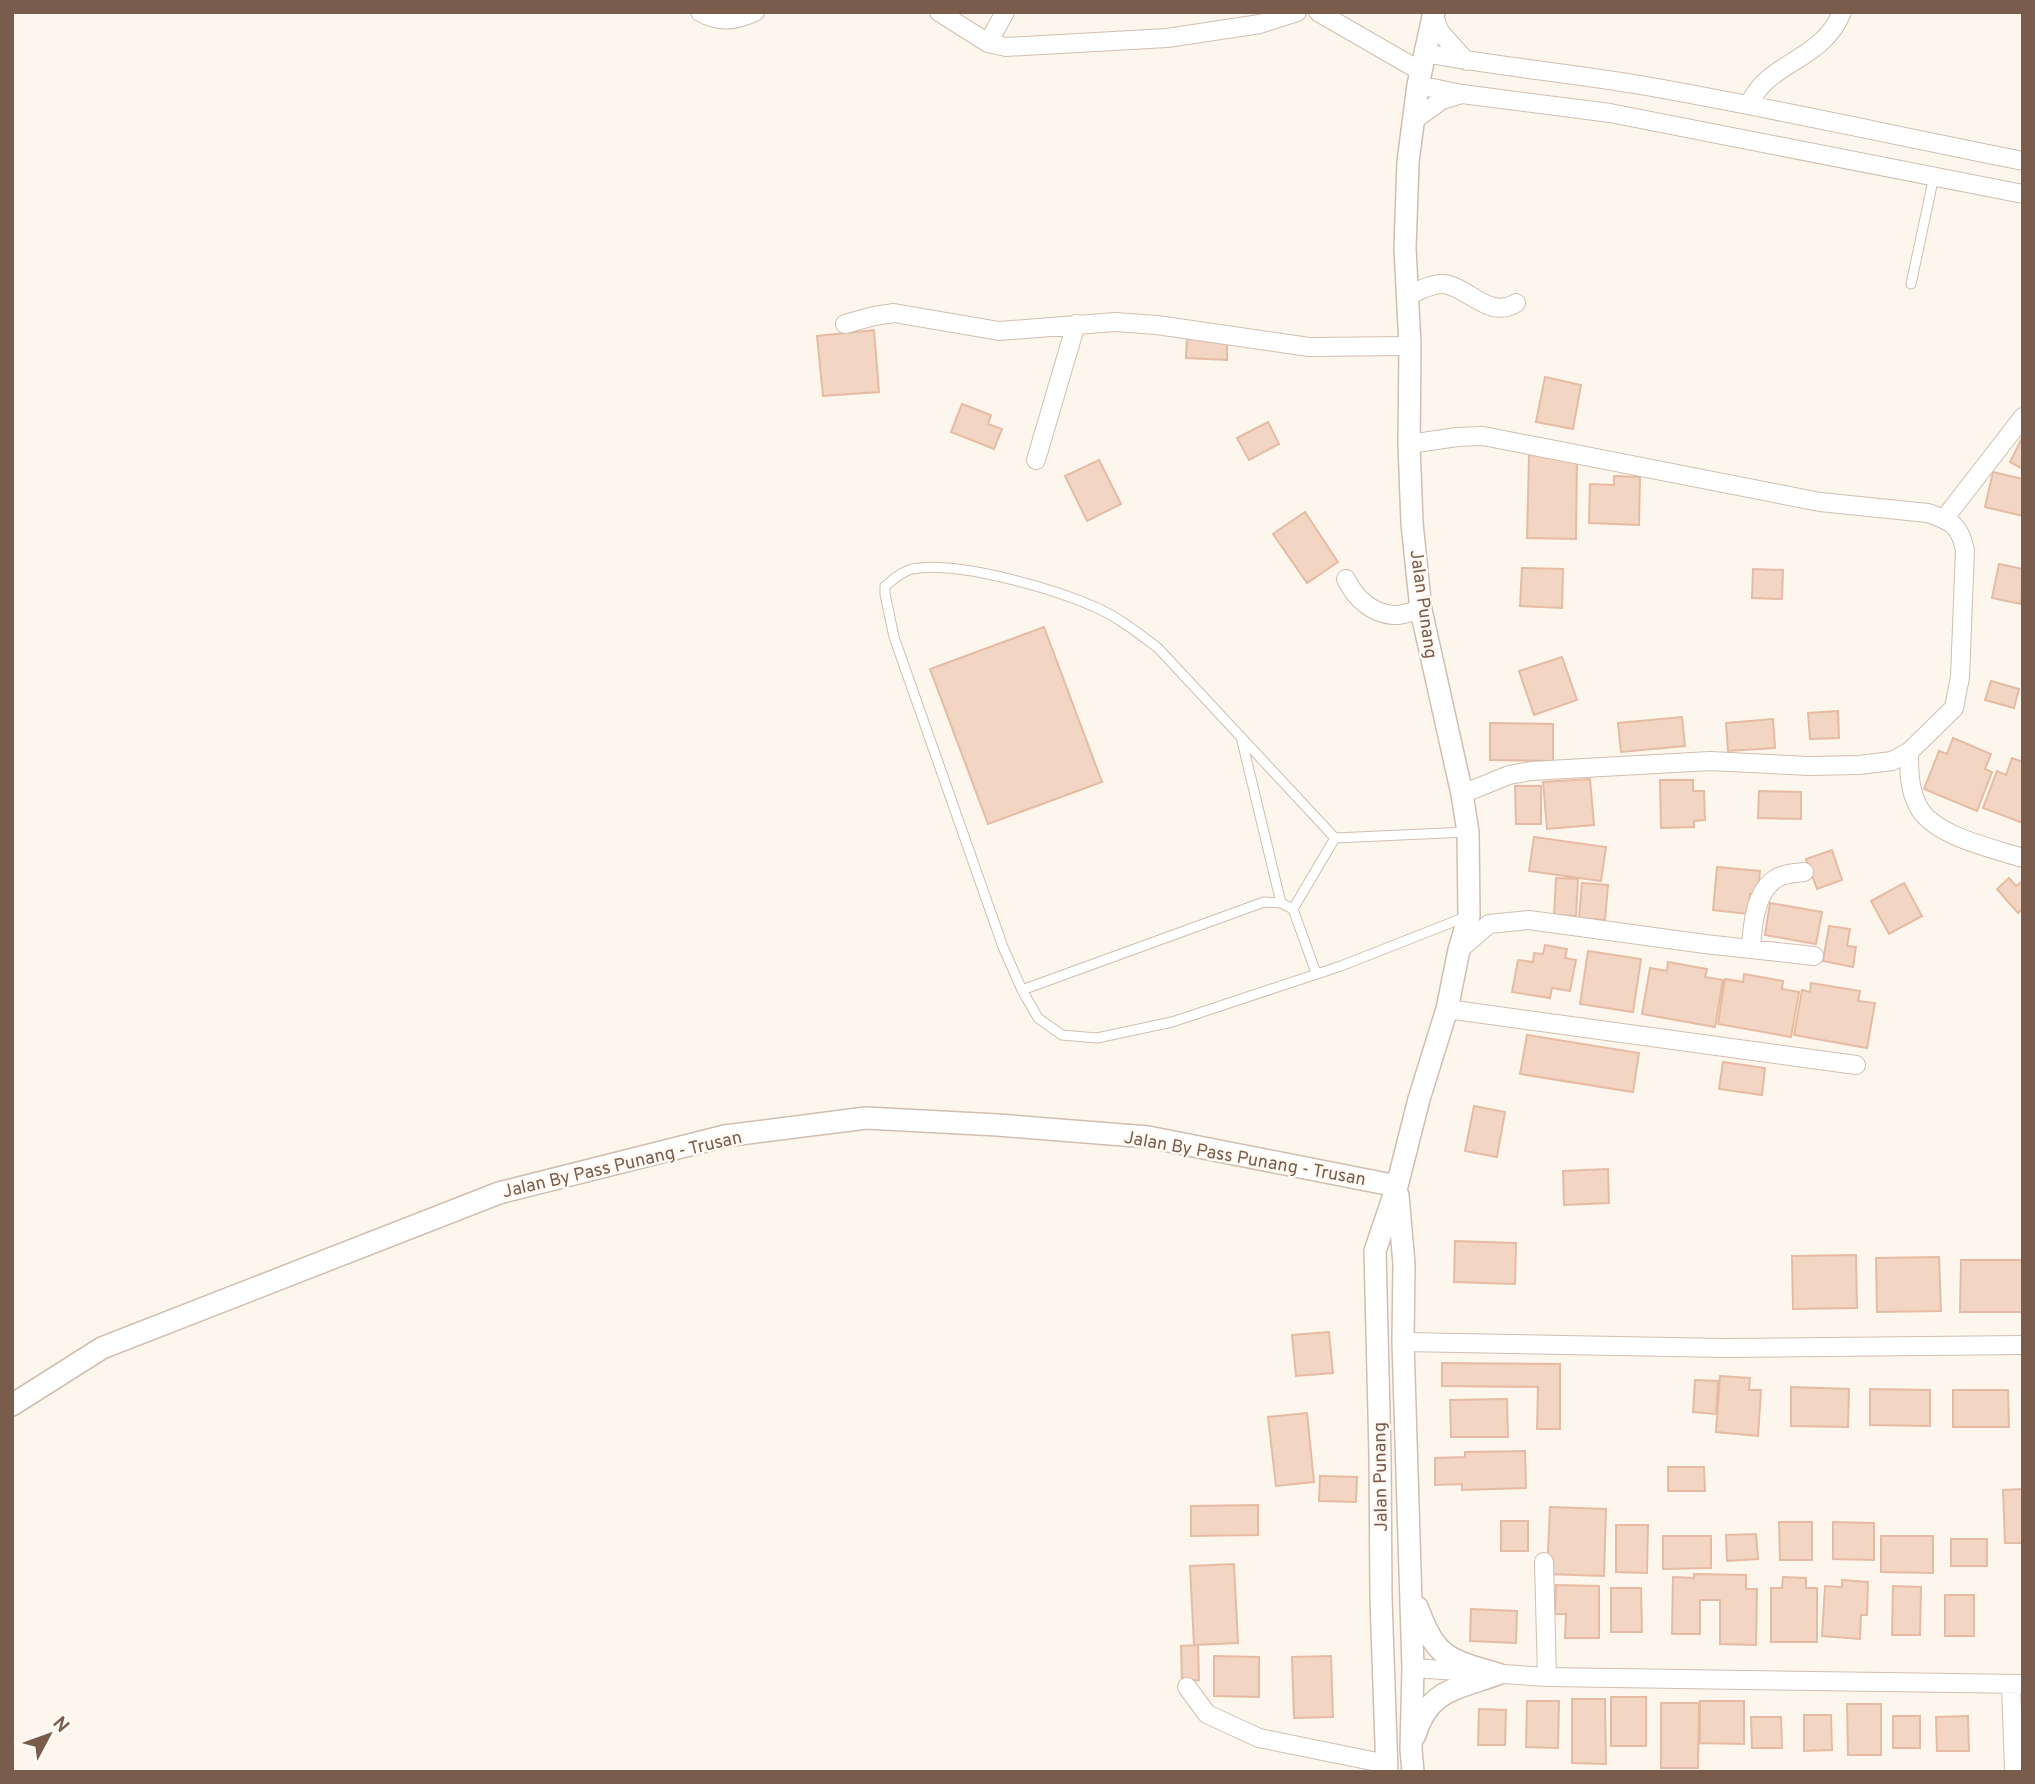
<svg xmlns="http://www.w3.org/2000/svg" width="2035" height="1784" font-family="Overpass,sans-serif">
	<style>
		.building { fill: #f3d5c3; stroke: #e6bba3; stroke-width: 2 }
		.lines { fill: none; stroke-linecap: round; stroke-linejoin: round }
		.service-casing { stroke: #d1beb0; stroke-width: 11 }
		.minor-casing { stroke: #d1beb0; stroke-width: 20 }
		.tertiary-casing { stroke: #d1beb0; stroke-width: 24 }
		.service { stroke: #fff; stroke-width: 9 }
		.minor { stroke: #fff; stroke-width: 18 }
		.tertiary { stroke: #fff; stroke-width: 21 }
		.labels { text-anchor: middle; stroke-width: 5; stroke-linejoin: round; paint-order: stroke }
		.street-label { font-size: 18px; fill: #7a5c4d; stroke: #fffaf3 }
	</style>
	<rect width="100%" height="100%" fill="#fdf6ec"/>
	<path class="building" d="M874 330 879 392 823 396 817 336Z
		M1187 337 1227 338V360L1186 358Z
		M1545 377 1581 385 1573 429 1536 422Z
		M962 404 991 415 988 424 1002 429 994 449 951 432Z
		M1268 422 1279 444 1249 460 1237 438Z
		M2023 436V469L2010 462Z
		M1529 455 1577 457 1576 539 1527 538Z
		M1099 460 1121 504 1087 521 1065 476Z
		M1993 472 2023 479V516L1985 507Z
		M1614 476 1640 477 1639 525 1589 523 1590 484 1614 485Z
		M1305 512 1338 562 1307 583 1273 534Z
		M1999 564 2023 569 2021 604 1992 598Z
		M1522 568 1563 569 1562 608 1520 606Z
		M1753 569 1783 570 1782 599 1752 598Z
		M1044 627 1102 782 988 824 930 669Z
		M1562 657 1577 700 1534 715 1519 671Z
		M1991 681 2019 689 2014 708 1985 700Z
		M1838 711 1839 738 1810 739 1808 713Z
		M1682 717 1685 746 1621 752 1618 723Z
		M1773 719 1775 748 1728 751 1726 723Z
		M1490 723 1553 724V761L1490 760Z
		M1953 738 1991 754 1985 769 1992 772 1977 811 1924 789 1939 751 1947 754Z
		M2012 758 2023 762V823L1983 808 1997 771 2006 775Z
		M1590 779 1594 825 1547 829 1543 782Z
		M1660 780H1693V791H1704L1705 820 1694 821V827L1661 828Z
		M1515 786H1541V824H1516Z
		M1759 791 1801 792V819L1758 818Z
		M1534 837 1606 847 1601 881 1529 871Z
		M1832 850 1842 880 1817 889 1806 859Z
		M1717 867 1760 871 1758 894H1750L1748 914 1713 910Z
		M1556 878 1578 879 1576 916 1554 915Z
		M2009 878 2016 886 2023 881V909L2018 913 1997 889Z
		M1582 883 1608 885 1605 920 1579 918Z
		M1904 883 1922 916 1889 934 1871 901Z
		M1770 903 1822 912 1816 944 1765 935Z
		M1829 926 1850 929 1847 946 1856 947 1853 967 1823 961Z
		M1545 945 1567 949 1565 958 1576 960 1570 991 1552 988 1550 998 1512 992 1518 960 1533 962 1534 953 1543 954Z
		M1588 951 1641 959 1633 1012 1580 1004Z
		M1668 962 1707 969 1705 977 1723 980 1715 1027 1642 1014 1650 968 1667 971Z
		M1744 974 1783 981 1782 989 1799 992 1791 1037 1718 1024 1725 979 1743 982Z
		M1811 983 1860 991 1858 1001 1875 1003 1867 1048 1794 1035 1802 990 1810 992Z
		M1527 1035 1639 1053 1633 1092 1520 1074Z
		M1723 1062 1765 1068 1762 1095 1719 1089Z
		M1474 1106 1505 1112 1497 1157 1465 1151Z
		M1608 1169 1609 1203 1564 1205 1563 1171Z
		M1455 1241 1516 1243 1515 1284 1454 1282Z
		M1856 1255 1857 1308 1793 1309 1792 1256Z
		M1939 1257 1941 1311 1877 1312 1876 1258Z
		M1961 1260H2023V1312H1960Z
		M1329 1332 1333 1373 1296 1376 1292 1335Z
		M1442 1363 1560 1364V1429H1537L1538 1387 1442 1386Z
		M1720 1376 1750 1378 1749 1390H1761L1758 1436 1716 1432Z
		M1695 1380 1718 1381 1716 1414 1693 1412Z
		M1791 1387 1849 1389 1848 1427 1791 1426Z
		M1870 1389 1930 1390V1426L1870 1425Z
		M1953 1390H2008L2009 1427H1953Z
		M1507 1399 1508 1437H1451L1450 1400Z
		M1307 1413 1314 1482 1276 1486 1268 1417Z
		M1525 1451 1526 1488 1462 1490V1484L1435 1485V1458L1465 1457V1452Z
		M1668 1467H1704L1705 1491H1668Z
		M1320 1476 1357 1477 1356 1502 1319 1501Z
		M2023 1489V1543H2005L2003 1490Z
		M1258 1505V1535L1191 1536V1506Z
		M1550 1507 1606 1509 1604 1576 1547 1574Z
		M1501 1521H1528V1551H1501Z
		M1779 1522H1812V1560H1780Z
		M1833 1522 1874 1523V1560L1833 1559Z
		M1616 1525H1648L1647 1573 1616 1572Z
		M1756 1534 1758 1559 1727 1561 1726 1535Z
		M1663 1536H1711V1568L1663 1569Z
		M1881 1536H1933V1573L1881 1572Z
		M1951 1539H1987V1566H1951Z
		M1234 1564 1238 1643 1194 1645 1190 1566Z
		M1694 1574 1746 1575V1589H1757L1756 1645 1720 1644V1600H1700V1634H1672L1673 1577 1694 1578Z
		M1783 1577 1806 1578V1588H1817V1642H1771V1588H1782Z
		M1842 1580 1868 1582 1867 1615H1861L1860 1639 1822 1636 1825 1586 1842 1587Z
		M1556 1585 1599 1586V1638H1565L1566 1614H1555Z
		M1893 1586 1921 1587 1920 1635H1892Z
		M1611 1588H1641L1642 1632H1611Z
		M1945 1595H1974V1636H1945Z
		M1471 1609 1517 1611 1516 1643 1470 1641Z
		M1198 1645 1199 1680 1182 1681 1181 1646Z
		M1214 1656 1259 1657V1697L1214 1696Z
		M1331 1656 1333 1717 1294 1718 1292 1657Z
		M1611 1697H1646V1746H1611Z
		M1572 1699H1605L1606 1764 1572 1763Z
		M1527 1701H1559L1558 1748 1526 1747Z
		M1700 1701H1744V1744L1700 1743Z
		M1661 1703H1699L1698 1768H1661Z
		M1847 1704H1881V1755H1848Z
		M1479 1709 1506 1710 1505 1745H1478Z
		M1804 1715H1831L1832 1750 1804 1751Z
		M1893 1716H1920V1748H1893Z
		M1968 1716 1969 1751H1937L1936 1717Z
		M1751 1717H1781L1782 1748H1752Z"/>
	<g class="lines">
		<defs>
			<path id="service" d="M1911 284 1934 176
				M1242 741 1281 903
				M1467 832 1335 838 1158 648C1138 633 1118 617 1095 607 1055 589 956 560 912 569 901 572 894 579 885 586V594L894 637 1003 947 1022 990 1038 1018 1062 1035 1097 1038 1172 1022 1341 966 1468 916
				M1293 909 1335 838
				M1022 990 1264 902 1281 903 1293 909 1316 973"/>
			<path id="minor" d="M700 12C720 23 734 21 755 12
				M939 12 988 43 1006 47 1167 38 1260 24 1297 12
				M1318 12 1422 72
				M1433 14 1440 32 1466 61
				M988 43 1005 12
				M1425 53C1498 67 1573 73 1646 86 1772 108 1897 136 2023 161
				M1418 85 1462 94 1610 113 2023 194
				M1749 105C1767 61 1822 62 1842 12
				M1414 120 1442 100 1462 94
				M1407 296C1418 291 1432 283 1444 284 1468 287 1490 320 1516 303
				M845 324 874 316 894 313 999 331 1115 322 1157 325 1309 347 1410 346
				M1409 444 1457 437 1483 436 1820 502 1928 513C1951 521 1960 525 1965 550L1960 677 1954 708 1909 752 1892 761 1859 765 1809 766 1710 761 1531 771 1509 775 1462 794
				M1036 460 1076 324
				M1944 519 2023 417
				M1346 579C1355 598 1371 613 1393 615 1401 616 1412 611 1421 610
				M1909 752C1909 770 1909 789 1918 806 1933 836 1992 848 2023 858
				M1751 949C1752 927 1755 890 1777 878 1785 873 1795 873 1804 872
				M1459 950 1489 924 1529 920 1705 944 1814 956
				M1447 1009 1856 1065
				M1403 1342 1724 1348 2023 1345
				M1544 1562 1547 1677
				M1413 1668 1547 1677 2023 1684
				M2011 1684 2014 1772
				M1187 1687 1207 1714 1259 1738 1387 1764"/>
			<path id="tertiary" d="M1398 1195 1404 1264 1403 1342 1413 1668 1411 1749 1413 1772
				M12 1405 102 1348 499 1193 725 1136 866 1118 998 1125 1148 1137 1397 1186
				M1417 1607C1437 1659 1447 1659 1498 1674
				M1415 1735C1429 1689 1457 1689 1498 1674
				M1387 1772 1381 1599 1380 1454 1375 1251 1397 1186 1419 1099 1447 1009 1459 950 1469 916 1468 832 1462 794 1421 610 1412 523 1409 444 1410 346 1405 248 1408 162 1418 85 1434 12"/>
		</defs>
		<use href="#service" class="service-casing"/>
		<use href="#minor" class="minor-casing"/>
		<use href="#tertiary" class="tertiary-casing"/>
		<use href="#service" class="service"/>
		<use href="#minor" class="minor"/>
		<use href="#tertiary" class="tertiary"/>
	</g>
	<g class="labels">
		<g class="street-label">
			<text transform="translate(1424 604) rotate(82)" y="6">Jalan Punang</text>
			<text transform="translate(1245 1158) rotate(10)" y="6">Jalan By Pass Punang - Trusan</text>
			<text transform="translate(622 1164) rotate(-13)" y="6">Jalan By Pass Punang - Trusan</text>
			<text transform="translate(1380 1477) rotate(-91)" y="6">Jalan Punang</text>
		</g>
	</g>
	<rect width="2035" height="1784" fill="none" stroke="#7a5c4d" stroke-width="28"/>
	<g transform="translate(49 1735) rotate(49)" stroke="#fffaf3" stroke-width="5" paint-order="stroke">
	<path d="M0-5L12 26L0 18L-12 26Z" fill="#7a5c4d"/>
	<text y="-10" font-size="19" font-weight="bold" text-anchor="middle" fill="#7a5c4d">N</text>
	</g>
</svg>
